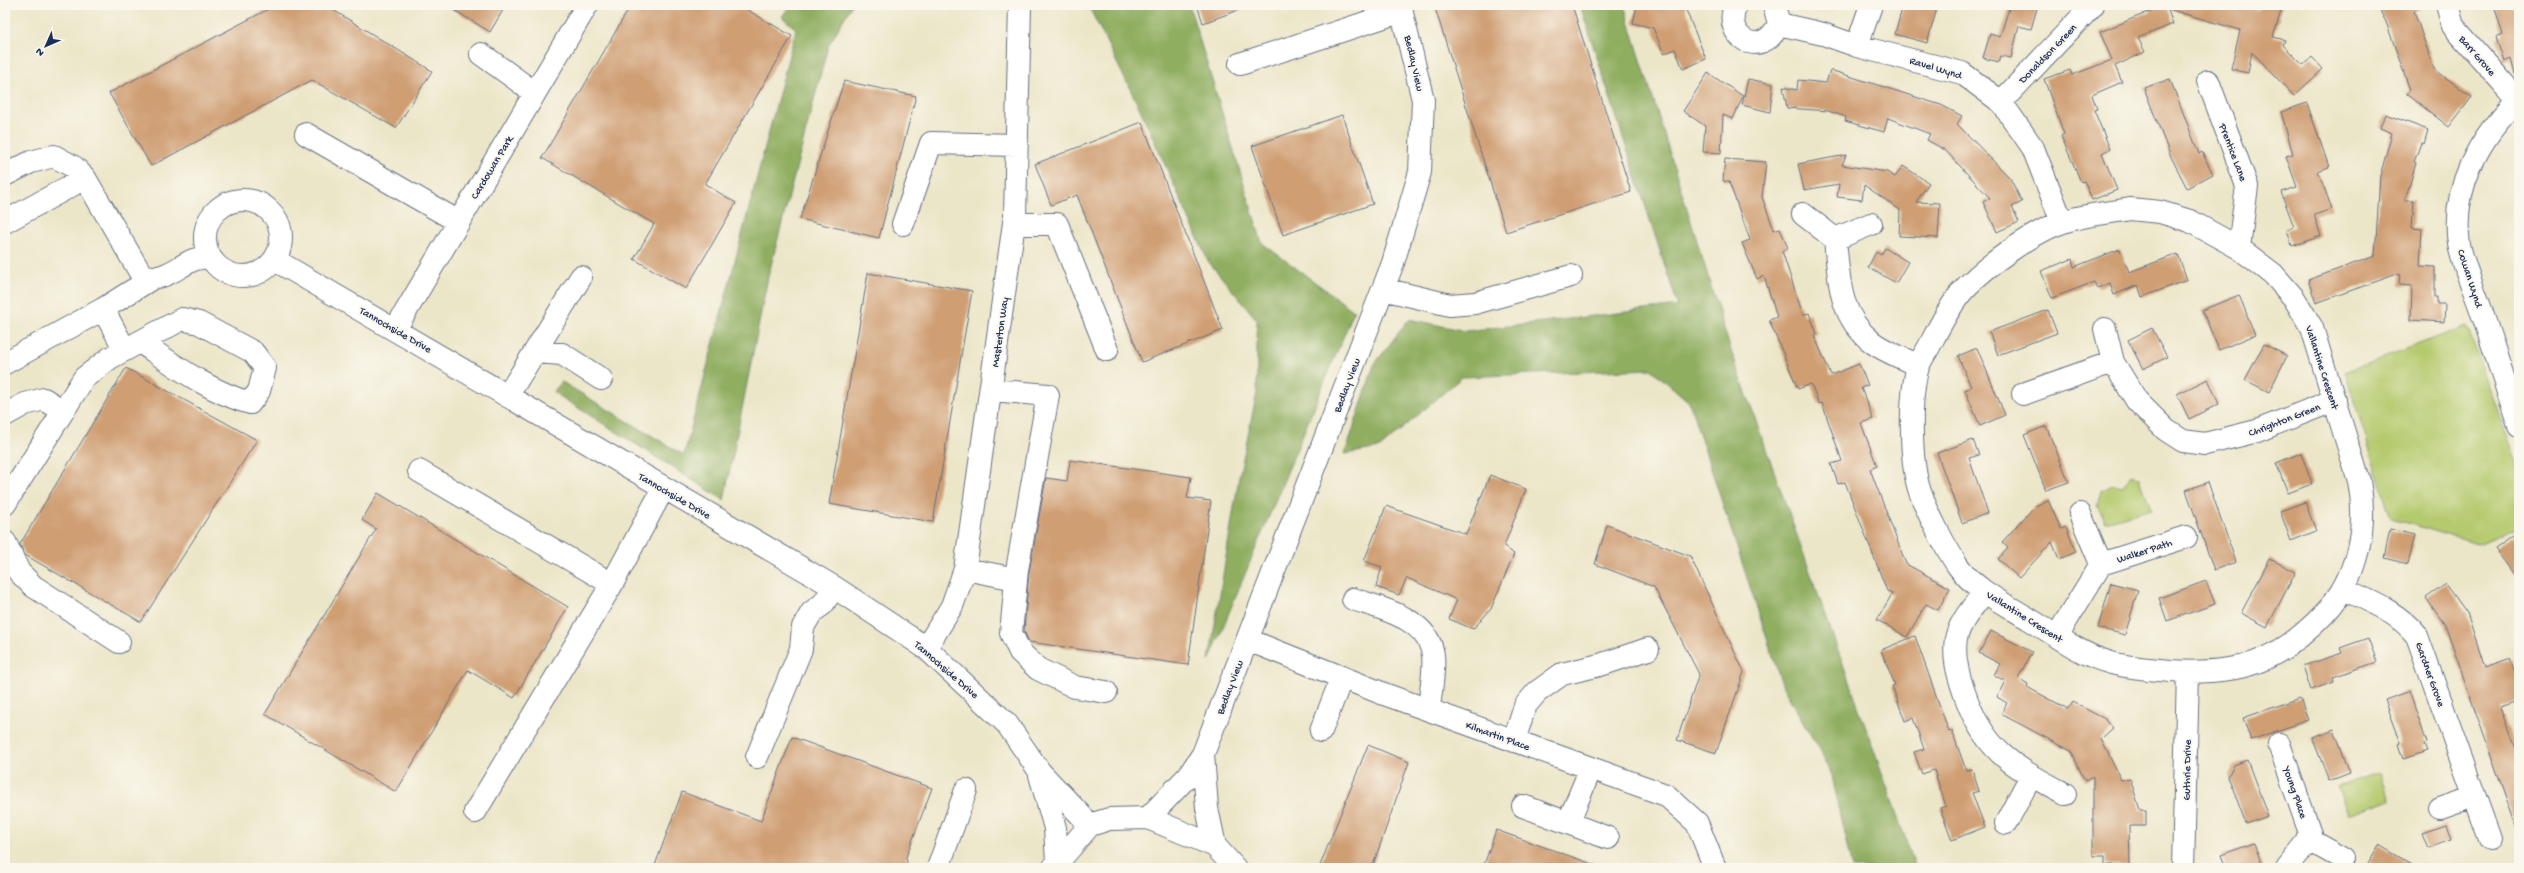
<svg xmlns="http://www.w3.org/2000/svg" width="2524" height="873" font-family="'Gochi Hand',sans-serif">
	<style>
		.green { fill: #b5ca6e; stroke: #687c66 }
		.forest { fill: #90ae61; stroke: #566e60 }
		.building { fill: #cf9e73 }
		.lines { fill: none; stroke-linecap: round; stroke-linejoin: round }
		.minor-casing { stroke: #646f83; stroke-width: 24 }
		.minor { stroke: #fff; stroke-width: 22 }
		.labels { text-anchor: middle; stroke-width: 4; stroke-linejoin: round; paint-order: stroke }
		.street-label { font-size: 11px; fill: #1b2f5e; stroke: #fbf7ec }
	</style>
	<rect width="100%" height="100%" fill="#fbf7ec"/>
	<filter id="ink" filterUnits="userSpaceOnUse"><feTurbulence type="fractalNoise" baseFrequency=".025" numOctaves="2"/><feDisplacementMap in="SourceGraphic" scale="8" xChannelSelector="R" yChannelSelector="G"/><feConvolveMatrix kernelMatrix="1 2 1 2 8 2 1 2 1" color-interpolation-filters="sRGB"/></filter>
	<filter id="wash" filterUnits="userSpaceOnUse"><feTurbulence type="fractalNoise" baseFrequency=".012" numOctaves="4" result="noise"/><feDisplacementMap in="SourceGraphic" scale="16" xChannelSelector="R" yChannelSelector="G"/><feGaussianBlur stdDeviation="0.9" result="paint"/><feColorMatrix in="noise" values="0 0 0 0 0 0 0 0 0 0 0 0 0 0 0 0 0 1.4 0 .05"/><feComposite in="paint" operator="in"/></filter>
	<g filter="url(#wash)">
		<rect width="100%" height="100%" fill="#ece6c9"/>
		<path class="green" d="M2467 326 2519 469V527L2477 544 2391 518 2345 372Z
			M2131 475 2140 478 2151 509 2106 522 2097 505 2101 491 2111 485 2123 487Z
			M2380 772 2390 800 2348 815 2338 787Z"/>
		<path class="forest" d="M790 5H852L828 46 768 277 724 500 553 392 562 382 684 455 796 29 782 17Z
			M1088 5H1189L1262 243 1354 311 1209 661 1239 477 1257 393V320L1208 261 1140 109Z
			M1580 5H1624L1731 351 1916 868H1852L1829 767 1783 687 1689 402 1651 369 1462 377 1380 448 1345 454 1374 365 1409 319 1466 331 1678 306Z"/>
		<g id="blocks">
			<path class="building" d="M276 5H325L432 71 396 128 312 80 151 166 109 93Z
				M446 5H506L490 32Z
				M631 5H739L792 36 705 184 736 203 686 289 634 259 654 224 542 158Z
				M1197 5H1247V7L1203 23Z
				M1434 5H1572L1631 192 1506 232Z
				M1637 5H1684L1706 59 1683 69 1675 49 1664 54 1653 28 1633 23Z
				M1903 5H1938L1927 43 1895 34Z
				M2010 5H2038L2031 29 2019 26 2011 58 2001 56 1999 62 1983 58 1990 34 2000 37Z
				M2149 5H2166L2173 24 2138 38 2145 52 2115 66 2122 82 2092 95 2097 109 2094 110 2110 149 2102 153 2117 190 2092 200 2084 181 2081 182 2061 136 2064 134 2044 79 2070 70 2072 75 2112 60 2100 32 2151 11Z
				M2169 5H2238L2257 10 2258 5H2283L2273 37 2285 40 2283 45 2303 65 2312 57 2323 69 2294 96 2252 52 2248 73 2231 69 2240 30 2168 9Z
				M2377 5H2426L2414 11 2434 69 2472 97 2449 127 2407 94 2410 90 2386 22Z
				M2494 5H2519V73L2515 74 2511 59 2504 62 2496 38 2503 35Z
				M1830 70 1941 105 1962 116 1957 124 2010 178 2022 202 2012 207 2019 222 1997 232 1983 202 1990 198 1945 150 1927 140 1930 134 1888 118 1884 132 1845 121 1846 117 1828 111 1787 108 1783 87 1797 90 1798 80 1826 83Z
				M1708 73 1743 96 1733 119 1723 115 1721 153 1703 152 1705 126 1683 111Z
				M1748 79 1773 84 1770 112 1742 105Z
				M2170 79 2199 154 2202 152 2213 174 2187 188 2170 155 2144 88Z
				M844 81 916 96 879 238 800 219Z
				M2307 103 2329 167 2318 171 2332 209 2314 215 2321 236 2292 246 2287 230 2294 227 2281 192 2297 187 2286 156 2293 154 2281 112Z
				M2385 114 2428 130 2424 144 2421 143 2414 162 2416 163 2405 201H2414L2412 228 2422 229 2420 266 2435 267V297H2437V304H2445L2444 322 2411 320 2412 286 2399 285 2400 273 2316 303 2308 280 2375 256 2380 176 2392 133 2380 128Z
				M1342 115 1373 204 1283 235 1252 146Z
				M1142 122 1223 330 1142 362 1077 195 1051 205 1035 164Z
				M1846 155 1842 165 1887 172 1895 177 1903 166 1929 183 1916 202 1940 203 1938 238 1899 236 1900 210 1864 185 1862 200 1837 197 1839 184 1804 190 1798 164Z
				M1725 159 1766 162 1762 197 1774 230 1780 228 1788 248 1782 251 1803 315 1809 313 1817 334 1814 335 1831 375 1859 364 1868 385 1861 388 1873 419 1861 423 1877 466 1870 469 1906 564 1950 588 1938 610 1926 604 1907 637 1877 620 1892 594 1887 591 1845 482 1838 484 1831 464 1842 461 1822 403 1819 404 1811 384 1798 389 1769 320 1777 317 1764 276 1757 279 1742 243 1750 240 1729 182 1723 181Z
				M1885 248 1908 262 1896 283 1868 267 1876 252 1881 255Z
				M2120 249 2129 272 2178 254 2187 280 2142 297 2138 285 2114 295 2110 283 2097 288 2094 282 2052 298 2041 271 2072 259 2074 267Z
				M868 273 972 291 933 522 829 504Z
				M2239 295 2255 335 2219 350 2202 310Z
				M2048 310 2057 333 1998 355 1989 332Z
				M2152 328 2167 357 2143 369 2128 340Z
				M2264 344 2287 356 2269 392 2245 380Z
				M1977 348 2005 415 1980 426 1965 390 1971 387 1958 356Z
				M126 368 257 440 141 622 25 555 20 544Z
				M2208 379 2219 404 2189 419 2177 394Z
				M2046 426 2069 482 2046 490 2024 435Z
				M1973 440 1979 455 1969 458 1988 513 1962 523 1937 453Z
				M2301 453 2312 484 2288 493 2276 463Z
				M1070 460 1191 477 1187 498 1211 501 1188 665 1029 642 1024 631 1029 572 1046 478 1067 481Z
				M1490 475 1526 489 1504 546 1514 554 1491 609 1473 629 1449 619 1457 600 1407 578 1399 595 1376 587 1382 567 1364 561 1386 506 1466 534Z
				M2208 482 2236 562 2214 570 2186 490Z
				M378 493 568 607 514 698 468 670 396 792 265 714 376 529 362 520Z
				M2048 500 2061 529 2066 527 2076 552 2059 559 2052 542 2019 578 1998 559 2008 548 2002 542 2035 506Z
				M2305 502 2316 531 2291 541 2280 511Z
				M1607 525 1690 556 1744 672 1716 753 1677 740 1699 674 1654 587 1595 564Z
				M2390 529 2415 535 2408 564 2384 558Z
				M2513 536 2519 545V581L2495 549Z
				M2270 559 2296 572 2267 627 2241 613Z
				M2206 581 2215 604 2167 621 2159 598Z
				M2111 583 2138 590 2125 635 2098 628Z
				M2446 584 2467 613 2485 667 2511 658 2519 682V702L2500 708 2519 758V828L2517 829 2445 625 2426 598Z
				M1991 631 2032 652 2018 678 2028 684 2027 687 2068 709 2072 702 2105 719 2113 728 2101 739 2121 780 2130 778 2140 810H2146V826H2129L2130 865H2105V856H2093V777L2085 781 2071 751 2001 714 2007 703 1997 697 2005 681 1994 675 2000 664 1979 653Z
				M1915 636 1949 732 1952 731 1966 770 1972 769 1979 791 1972 793 1985 827 1952 840 1940 808 1946 806 1934 770 1922 774 1914 752 1924 749 1913 718 1905 721 1892 686 1895 685 1881 650Z
				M2368 638 2377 662 2333 677 2334 682 2311 690 2303 666 2342 653 2340 648Z
				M2409 691 2427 743 2424 744 2427 751 2403 759 2398 744 2401 743 2385 700Z
				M2300 698 2308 720 2251 740 2243 718Z
				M2334 729 2350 773 2329 781 2312 737Z
				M792 737 932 788 906 857 908 868H654L682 792 761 821Z
				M1368 745 1409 762 1372 868H1319Z
				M2247 760 2268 816 2246 824 2228 776 2234 765Z
				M2446 825 2451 840 2428 848 2422 833Z
				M1496 830 1598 866 1597 868H1483Z
				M2254 843 2263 868H2226L2221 855Z
				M2379 845 2418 868H2365Z"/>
		</g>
	</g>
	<g filter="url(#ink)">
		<use href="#blocks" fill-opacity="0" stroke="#646f83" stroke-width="1"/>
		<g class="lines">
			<defs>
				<path id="minor" d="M1736 5C1721 34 1760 63 1779 24L1774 5
					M2447 5 2453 26 2518 100
					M1779 24 1823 34 1857 46 1962 73 2001 102 2033 148 2062 222
					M1857 46 1871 5
					M481 54 535 93
					M1240 64 1402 11
					M2208 81 2247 186 2239 248
					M2519 99C2479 137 2451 188 2459 244 2463 266 2474 289 2481 310 2494 348 2506 387 2519 425
					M2001 102 2093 5
					M306 134 459 222
					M5 175 31 162 54 156 74 167 85 178 141 274C161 283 173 270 191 261 196 258 204 258 210 257
					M205 238a38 38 0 1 1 76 0a38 38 0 1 1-76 0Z
					M2130 209 2160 212 2190 221 2239 248 2273 274 2294 298 2312 328 2359 481C2368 527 2357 579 2325 613 2277 664 2238 675 2170 671 2149 669 2127 668 2108 662 2080 654 2054 634 2029 619 2005 604 1975 590 1958 566 1945 547 1928 514 1920 492 1910 463 1909 396 1918 367 1921 359 1927 351 1931 343 1939 327 1949 308 1960 294 1981 269 2032 232 2063 222 2084 215 2108 213 2130 209Z
					M1803 214 1835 239
					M5 222 85 178
					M903 224 931 143 1017 145
					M1014 224H1057L1107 350
					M1835 239C1839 278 1838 315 1872 342 1885 352 1904 358 1918 366
					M1835 239 1871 224
					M275 260 834 587 926 648 1007 724 1040 772 1090 825
					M1383 289 1450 305 1475 303 1571 276
					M396 328 587 5
					M2105 329 2113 362 2137 401 2166 430 2183 441 2205 444 2257 431 2335 400
					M125 350 103 309 151 279
					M535 352 562 354 601 379
					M5 363 103 309
					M991 390 1048 395 1017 570 1011 633 1020 652 1038 669 1075 687 1106 692
					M2023 394 2113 362
					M508 395 581 277
					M5 415 25 404 44 399 63 411
					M419 471 612 584
					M5 504 84 378 110 358 182 319 199 323 253 352 265 368 259 391 250 403C210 392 174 365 140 342
					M2080 514 2101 564
					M5 542 19 572 33 586 119 642
					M965 569 1016 579
					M2343 589C2371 602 2397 611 2417 636L2490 839
					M1984 592C1975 605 1959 622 1956 639 1953 657 1958 675 1964 692 1984 752 2013 766 2065 794
					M1353 599C1382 609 1428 618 1433 655 1435 672 1430 693 1429 710
					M2057 636 2101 564 2186 537
					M1248 640 1384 694 1666 795 1697 823 1715 868
					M926 648 952 606 965 569 1015 216 1020 5
					M1321 731 1342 677
					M1514 741 1525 706 1537 692 1562 674 1600 665 1648 649
					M2279 744 2310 833 2308 841 2287 868
					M1203 754 1207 808 1215 846
					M757 757 801 649 803 627 812 612 823 604 834 587
					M1040 775 1055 828 1057 862
					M1523 806 1568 823 1591 768
					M2440 808 2474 796
					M475 812 612 584 663 489
					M1148 818 1189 775 1203 754 1393 263 1420 172 1423 100 1400 5
					M1568 823 1608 838
					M2006 823 2031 776
					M2309 840 2343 859
					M938 868 966 790
					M1053 868 1090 825 1109 819 1148 818 1215 846 1235 868
					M2183 868 2188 672"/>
			</defs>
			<use href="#minor" class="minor-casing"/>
			<use href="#minor" class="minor"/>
		</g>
	</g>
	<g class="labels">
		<g class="street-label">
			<text transform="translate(2047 53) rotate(-46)" y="4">Donaldson Green</text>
			<text transform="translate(2478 55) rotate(49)" y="4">Barr Grove</text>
			<text transform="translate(1415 63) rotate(77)" y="4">Bedlay View</text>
			<text transform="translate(1936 67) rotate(17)" y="4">Ravel Wynd</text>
			<text transform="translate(2234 152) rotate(69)" y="4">Prentice Lane</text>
			<text transform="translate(491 167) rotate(-59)" y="4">Cardowan Park</text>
			<text transform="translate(2471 278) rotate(72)" y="4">Cowan Wynd</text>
			<text transform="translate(396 329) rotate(30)" y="4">Tannochside Drive</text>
			<text transform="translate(999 332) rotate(-82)" y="4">Masterton Way</text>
			<text transform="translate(2323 367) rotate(72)" y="4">Vallantine Crescent</text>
			<text transform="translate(1346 385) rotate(-69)" y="4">Bedlay View</text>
			<text transform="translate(2284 419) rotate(-21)" y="4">Chrighton Green</text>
			<text transform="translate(675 495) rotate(30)" y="4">Tannochside Drive</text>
			<text transform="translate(2144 550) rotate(-18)" y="4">Walker Path</text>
			<text transform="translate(2025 616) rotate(32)" y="4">Vallantine Crescent</text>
			<text transform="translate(947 669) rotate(41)" y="4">Tannochside Drive</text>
			<text transform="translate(2431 674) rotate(70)" y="4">Gardner Grove</text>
			<text transform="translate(1229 687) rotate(-69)" y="4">Bedlay View</text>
			<text transform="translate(1498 735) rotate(20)" y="4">Kilmartin Place</text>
			<text transform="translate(2186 770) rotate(-89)" y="4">Guthrie Drive</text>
			<text transform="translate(2296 792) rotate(71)" y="4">Young Place</text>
		</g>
	</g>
	<rect width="2524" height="873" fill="none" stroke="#fbf7ec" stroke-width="20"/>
	<g transform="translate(46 46) rotate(225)" stroke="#fbf7ec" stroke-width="3" paint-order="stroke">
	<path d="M0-3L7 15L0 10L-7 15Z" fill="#1b2f5e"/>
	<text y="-6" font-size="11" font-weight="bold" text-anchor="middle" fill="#1b2f5e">N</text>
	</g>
</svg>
